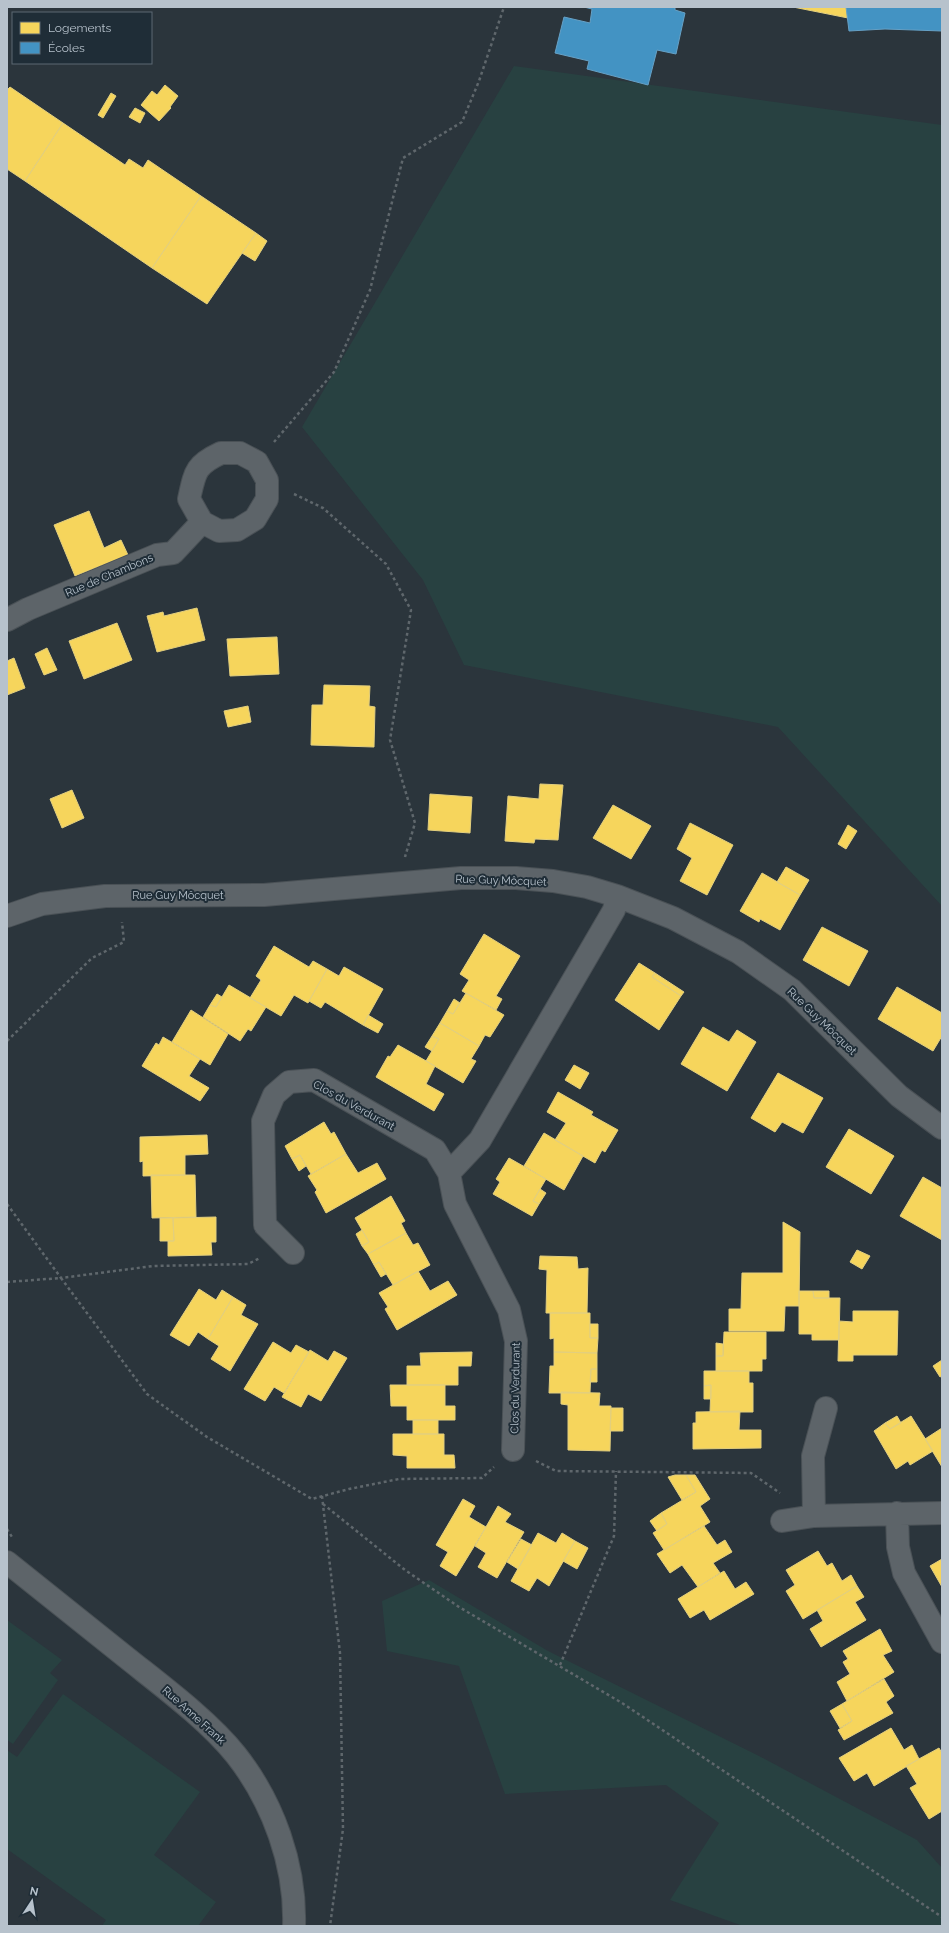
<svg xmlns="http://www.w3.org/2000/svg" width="949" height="1933" font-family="Raleway,sans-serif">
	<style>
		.green { fill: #284141 }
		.homes { fill: #f6d55c; stroke: #e3cf7e }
		.schools { fill: #4393c3; stroke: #66a1c6 }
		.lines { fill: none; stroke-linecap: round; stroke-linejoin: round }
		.minor-casing { stroke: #4a5156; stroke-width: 24 }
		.path { stroke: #5f676c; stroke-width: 2.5; stroke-dasharray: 3 3; stroke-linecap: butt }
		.minor { stroke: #5d6469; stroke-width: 22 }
		.labels { text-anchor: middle; stroke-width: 4; stroke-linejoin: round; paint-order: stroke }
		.street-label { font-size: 11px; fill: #b7c2cc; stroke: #1f2d37 }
	</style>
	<rect width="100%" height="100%" fill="#2b353c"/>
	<path class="green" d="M514 66 942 125V906L778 727 464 665 423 580 302 427Z
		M429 1580 548 1651 759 1756 917 1840 942 1868V1926H743L670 1900 719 1823 666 1785 505 1794 459 1666 387 1651 382 1601Z
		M7 1620 62 1660 50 1673 58 1680 13 1744 7 1740Z
		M63 1694 200 1792 154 1855 216 1902 198 1926H102L106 1920 7 1849V1750L17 1757Z"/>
	<path class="homes" d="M793 7H846L848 18Z
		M165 85 178 96 170 107 171 108 159 121 141 105 152 91 157 95Z
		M10 87 63 123 25 181 7 169V90Z
		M111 93 116 96 103 118 98 115Z
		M135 108 145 113 140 123 129 117Z
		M63 123 125 165 129 159 143 168 148 160 201 196 152 268 25 181Z
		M201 196 256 233 207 304 152 268Z
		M256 233 267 241 255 261 242 253Z
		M89 511 104 548 121 540 128 555 75 576 54 525Z
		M197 608 205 640 157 652 147 616 163 612 164 616Z
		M117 623 132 660 84 679 69 641Z
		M277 637 279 674 230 676 227 639Z
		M47 648 57 670 44 675 35 654Z
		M14 658 25 688 7 695V661Z
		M324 685 370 686 369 706 375 707 374 747 311 745 312 705H323Z
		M248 706 251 722 228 727 224 711Z
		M540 784 563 785 558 840 535 839 534 843 505 841 508 796 539 799Z
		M72 790 84 818 62 828 50 799Z
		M430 794 472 797 470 833 428 830Z
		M613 805 651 826 631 859 593 838Z
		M690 823 733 845 707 895 680 881 692 858 677 849Z
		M848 825 857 831 846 849 838 844Z
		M786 867 809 880 800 895 777 882Z
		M762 873 800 895 780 930 760 919 759 922 740 911Z
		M822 927 868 951 849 986 803 960Z
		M484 934 520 956 496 996 502 999 496 1010 462 991 469 980 460 974Z
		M274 946 309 967 313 961 327 969 308 1003 294 995 281 1016 250 998 261 980 256 976Z
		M639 963 655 973 652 977 681 996 659 1030 615 1000Z
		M344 967 383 989 363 1025 325 1002 321 1008 309 1001 327 969 339 976Z
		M655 973 684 992 681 996 652 977Z
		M229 985 266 1007 251 1031 248 1029 240 1041 203 1017 210 1005 216 1007Z
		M897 987 942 1013V1036L933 1051 878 1019Z
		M466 993 504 1015 490 1037 485 1035 479 1046 440 1023 447 1011 453 1014Z
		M217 994 222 997 216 1007 210 1005Z
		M454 999 460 1003 453 1014 447 1011Z
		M191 1010 228 1034 210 1065 172 1042Z
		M368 1015 383 1024 378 1033 363 1025Z
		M440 1023 479 1046 471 1059 476 1061 463 1083 426 1061 439 1039 432 1036Z
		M703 1027 729 1042 737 1030 756 1042 727 1091 681 1064Z
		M432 1036 439 1039 432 1051 425 1047Z
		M163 1037 200 1059 189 1076 209 1088 200 1101 142 1066 156 1043 159 1045Z
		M398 1045 435 1066 426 1084 444 1094 434 1111 376 1077 388 1056 390 1057Z
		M574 1065 589 1073 580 1089 565 1080Z
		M778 1073 823 1098 803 1133 782 1122 775 1132 751 1118Z
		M558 1092 593 1112 591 1115 618 1130 605 1152 602 1150 595 1163 555 1140 566 1123 547 1112Z
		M324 1122 331 1134 334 1132 346 1154 311 1174 300 1155 292 1159 285 1146Z
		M849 1129 894 1156 871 1194 826 1167Z
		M544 1133 583 1156 564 1190 524 1166Z
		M207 1135 208 1154 185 1155V1175L143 1176V1161L140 1162V1137Z
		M346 1154 358 1173 377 1163 386 1179 326 1213 315 1192 317 1190 308 1176Z
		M300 1155 306 1166 299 1171 292 1159Z
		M509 1158 546 1179 533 1201 539 1204 532 1216 493 1194 500 1182 496 1179Z
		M151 1175H195L196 1217 152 1218Z
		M923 1177 942 1188V1240L900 1216Z
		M540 1189 546 1193 539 1204 533 1201Z
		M391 1196 405 1221 401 1223 406 1233 368 1254 362 1246 369 1242 355 1218Z
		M216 1217V1242H211L212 1255 168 1256V1241H174L173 1218Z
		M160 1218H173L174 1241H160Z
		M783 1222 800 1232 799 1306H785L784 1331H729V1309H741L742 1273H783Z
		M362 1230 369 1242 362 1246 356 1234Z
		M406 1233 413 1245 418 1243 430 1265 393 1285 379 1262 374 1265 368 1254Z
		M857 1250 870 1256 862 1269 850 1262Z
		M540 1256 577 1257 578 1269 588 1268 587 1313H546L547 1270 539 1269Z
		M379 1262 386 1274 381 1277 374 1265Z
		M418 1271 430 1291 448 1281 457 1295 397 1330 385 1309 388 1307 379 1293Z
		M199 1289 216 1300 222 1290 233 1297 208 1339 198 1332 189 1346 170 1335Z
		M799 1291H813L814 1298H840L839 1340H812V1334H799Z
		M813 1291H829V1298H814Z
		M233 1297 246 1305 241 1315 258 1324 230 1371 211 1359 219 1346 208 1339Z
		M853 1311H898L897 1355H853V1361H838L839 1321 853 1322Z
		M550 1313H590V1338H598L597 1353 554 1352V1338L550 1339Z
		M590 1324H598V1338H590Z
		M724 1332H766V1359H762V1371H716V1356H723Z
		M273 1342 291 1353 296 1345 309 1352 284 1393 274 1387 265 1401 244 1389Z
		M716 1343 723 1344V1356H716Z
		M310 1350 328 1361 334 1351 347 1358 321 1401 308 1394 301 1407 282 1397Z
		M472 1352 471 1366H458V1385H407V1366H421L420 1353Z
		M554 1352 597 1353V1369H591L590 1393H549L550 1366H554Z
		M942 1360V1376L940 1377 933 1366Z
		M591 1369H597V1382H590Z
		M704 1371H749V1383H753V1412H710L711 1385 704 1386Z
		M390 1385H445V1406H455V1420H407V1406H391Z
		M711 1385V1399H704V1386Z
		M561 1392 600 1393 599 1406H611L610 1451 568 1450V1405L561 1404Z
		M611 1408H623V1431H610Z
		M740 1411 739 1430H761V1448L693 1449V1423H696V1412Z
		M897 1416 901 1423 890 1429 885 1423Z
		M911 1416 933 1451 910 1465 908 1461 896 1469 874 1431 885 1423 890 1429Z
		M413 1420H438V1434H413Z
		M942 1428V1467L925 1439Z
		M393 1434H444V1455H454L455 1468H407V1456L393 1455Z
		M675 1475H686L696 1492 682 1500 668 1477Z
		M686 1475H695L710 1499 700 1506 710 1522 664 1550 653 1533 667 1524 661 1513 696 1492Z
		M463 1499 475 1506 469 1517 486 1527 456 1576 440 1566 448 1552 436 1545Z
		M498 1506 511 1514 505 1522 524 1532 497 1578 478 1567 486 1553 475 1546Z
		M661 1513 667 1524 657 1531 650 1521Z
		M704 1526 717 1545 725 1540 732 1552 713 1563 720 1573 698 1587 682 1565 670 1573 657 1554Z
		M538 1533 556 1543 562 1533 575 1541 549 1586 537 1578 529 1591 511 1581Z
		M521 1539 532 1545 518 1569 507 1562Z
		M575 1541 588 1548 577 1569 563 1561Z
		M818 1551 827 1566 832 1563 842 1581 851 1575 857 1586 803 1619 786 1591 795 1585 786 1570Z
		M942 1559V1587L930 1566Z
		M724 1571 735 1589 746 1582 754 1594 710 1620 704 1610 690 1618 678 1599Z
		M857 1586 864 1597 855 1602 866 1620 821 1647 810 1629 823 1621 817 1610Z
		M880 1629 892 1651 883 1655 894 1672 847 1701 837 1682 850 1674 843 1662 848 1659 843 1651Z
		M884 1679 894 1696 886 1702 893 1713 844 1740 838 1730 852 1721 842 1704Z
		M842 1704 852 1721 840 1728 830 1711Z
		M891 1728 904 1750 912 1745 919 1759 874 1786 867 1773 854 1781 839 1758Z
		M939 1748 942 1753V1811L929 1819 910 1788 917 1784 906 1766Z"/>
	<path class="schools" d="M584 7H675V10L685 13 676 54 657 50 648 85 587 69 589 61 555 53 564 17 590 23 592 9Z
		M846 7H942V31L885 29 849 31Z"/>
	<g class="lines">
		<defs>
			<path id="minor" d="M221 453H240L257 462 267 480V499L255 519 237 530 219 531 202 522 189 499C195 472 195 465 221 453Z
				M7 620 28 609 157 555 173 553 202 522
				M7 916 42 904 105 896 264 895 461 878H516L553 881 587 887 617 896 673 918 738 952 792 990 899 1096 942 1128
				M449 1173 455 1204 509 1310 516 1341 513 1450
				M293 1253 265 1225 263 1121 274 1095 289 1082 314 1080 435 1150 449 1173 480 1140 614 910 617 896
				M897 1513 898 1547 904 1573 942 1642
				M814 1516 813 1456 826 1408
				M782 1521 814 1516 942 1513
				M7 1562C47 1594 87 1626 127 1658 162 1686 208 1720 236 1755 273 1802 296 1865 294 1926"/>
		</defs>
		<use href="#minor" class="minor-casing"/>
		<path class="path" d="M274 442 334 372 370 290 403 158 462 122 479 81 504 7
			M294 494 323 508 386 564 411 610 390 740 415 823 405 857
			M7 1041 92 958 124 942 122 922
			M7 1204 61 1278 153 1266 248 1264 260 1258
			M7 1282 61 1278 147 1394 207 1437 312 1499 349 1489 399 1479 482 1478 494 1467
			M536 1461 556 1471 751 1473 780 1493
			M322 1496 340 1653 343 1829 330 1926
			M323 1504 405 1570 459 1607 622 1703 942 1917
			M7 1529 12 1537
			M560 1665 614 1536 616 1471"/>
		<use href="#minor" class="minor"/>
	</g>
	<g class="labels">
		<g class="street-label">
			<text transform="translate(109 575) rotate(-23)" y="4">Rue de Chambons</text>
			<text transform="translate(501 880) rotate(2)" y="4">Rue Guy Môcquet</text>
			<text x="178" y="899">Rue Guy Môcquet</text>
			<text transform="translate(822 1021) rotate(44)" y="4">Rue Guy Môcquet</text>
			<text transform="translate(354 1105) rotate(29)" y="4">Clos du Verdurant</text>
			<text transform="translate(515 1388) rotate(-89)" y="4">Clos du Verdurant</text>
			<text transform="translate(194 1715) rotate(42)" y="4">Rue Anne Frank</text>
		</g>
	</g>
	<rect width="949" height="1933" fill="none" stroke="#b7c2cc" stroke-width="16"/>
	<rect x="12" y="12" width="140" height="52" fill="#1f2d37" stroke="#5c6973"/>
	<rect x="20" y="22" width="20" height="12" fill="#f6d55c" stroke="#5c6973"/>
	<text x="48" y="32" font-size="12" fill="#b7c2cc">Logements</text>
	<rect x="20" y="42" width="20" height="12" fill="#4393c3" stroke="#5c6973"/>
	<text x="48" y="52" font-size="12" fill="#b7c2cc">Écoles</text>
	<g transform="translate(32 1901) rotate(12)" stroke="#1f2d37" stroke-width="3" paint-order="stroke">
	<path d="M0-3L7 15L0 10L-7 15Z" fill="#b7c2cc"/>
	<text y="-6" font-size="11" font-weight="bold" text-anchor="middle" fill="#b7c2cc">N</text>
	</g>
</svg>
